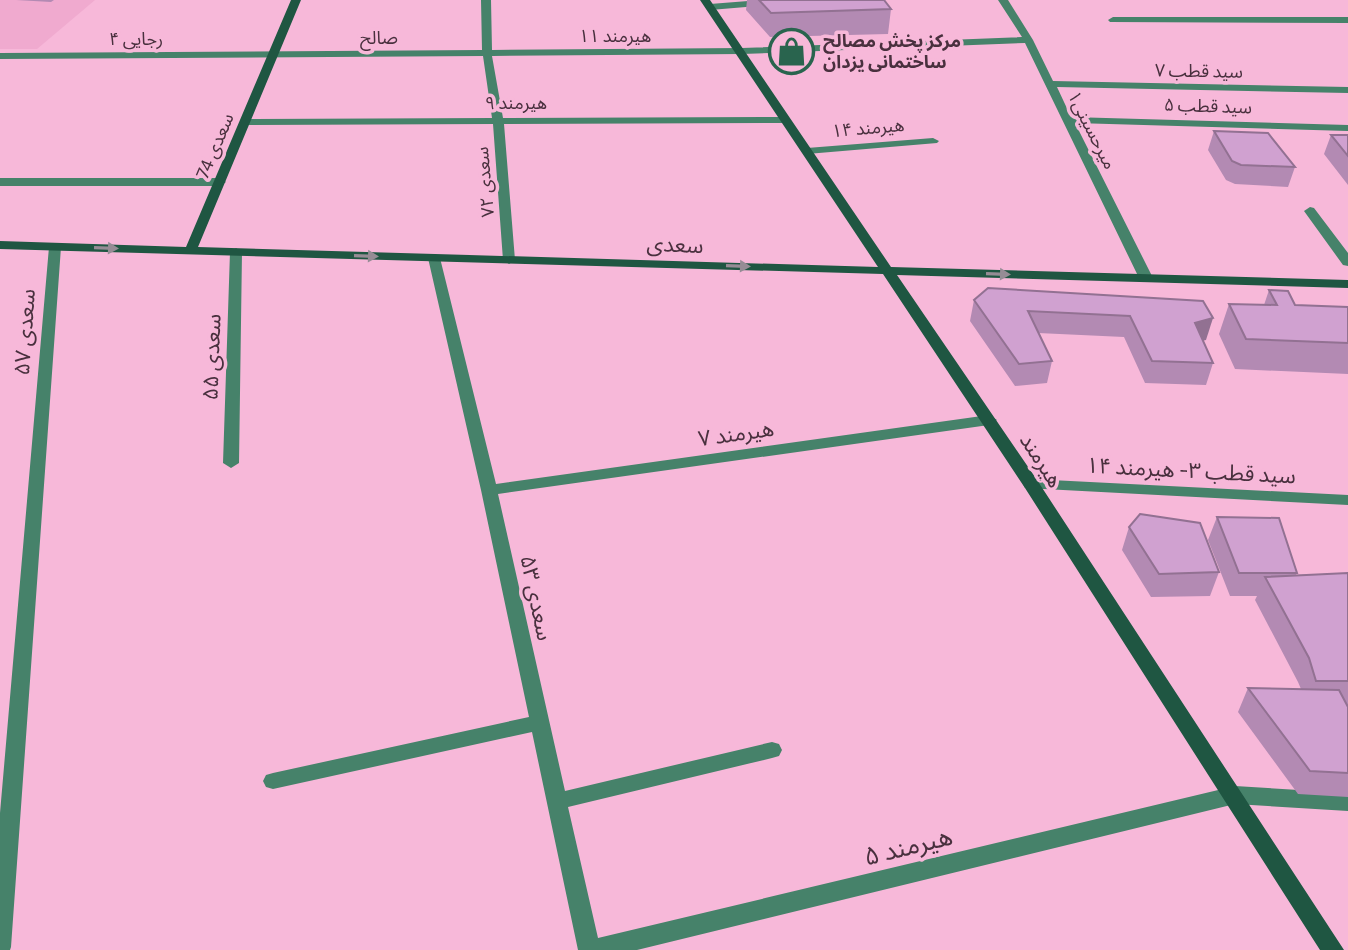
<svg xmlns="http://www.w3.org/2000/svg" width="1348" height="950" font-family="Commissioner,'Noto Sans Arabic',sans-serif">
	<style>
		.built { fill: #f0aacf }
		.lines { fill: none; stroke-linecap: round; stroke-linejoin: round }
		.street { fill: #46826a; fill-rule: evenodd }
		.secondary { fill: #1f5642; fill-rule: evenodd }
		.wall { fill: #b38ab3 }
		.shaded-wall { fill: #927192 }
		.building { fill: #d0a1d0; stroke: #927192; stroke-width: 2 }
		.oneway { fill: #968c95 }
		.labels { text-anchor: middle; stroke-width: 7; stroke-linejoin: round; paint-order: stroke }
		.far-street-label { font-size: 18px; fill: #49303e; stroke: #f7b8d9 }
		.far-poi-label { font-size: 18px; font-weight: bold; fill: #49303e; stroke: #f7b8d9; text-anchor: start }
		.street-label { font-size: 22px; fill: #49303e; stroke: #f7b8d9 }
		.near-street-label { font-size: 26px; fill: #49303e; stroke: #f7b8d9 }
	</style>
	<rect width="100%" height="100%" fill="#f7b8d9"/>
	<path class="built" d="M0 0H95L37 49H0Z"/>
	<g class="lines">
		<path class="street" d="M481 0H491L492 50 742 48 1022 37 998 0H1008L1033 40 1053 81 1348 87V93L1057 87 1071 117 1348 125V131L1075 123 1153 278 1146 282 1139 278 1025 43 742 54 492 56 503 118 786 117 791 120 786 123 504 124 515 260 509 264 503 260 493 124 245 125 240 122 245 119 492 118 483 56 0 59V53L482 50Z
			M761 0H798L793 3 710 10 705 7 710 4Z
			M1113 17H1348V23L1110 22 1108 20Z
			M933 138 939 141 937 143 807 154 801 151 807 148Z
			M0 178H220L226 182 220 186H0Z
			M1310 207 1314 208 1348 253V266L1343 265 1304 211Z
			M55 243 61 247 11 947 10 950H0V813L49 247Z
			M236 248 242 252 239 463 231 468 223 463 230 252Z
			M434 254 440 258 496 484 989 415 997 420 989 425 498 494 565 791 772 742 779 744 782 750 779 756 772 758 568 807 598 938 1235 786 1348 793V811L1235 804 637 950H578L532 732 273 789 266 787 263 781 266 775 273 773 529 717 481 490 428 258Z
			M1031 479 1348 495V505L1025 488 1023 484 1025 480Z"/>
		<path class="secondary" d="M291 0H301L198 247 878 267 700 0H710L891 267 1348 280V288L897 275 1037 480 1344 950H1320L1025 488 883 274 0 249V241L186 247Z"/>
	</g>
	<path class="wall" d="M16 0H54L51 2Z
		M747 0H884L891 9 888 34 770 37 746 10Z
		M1214 131 1295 167 1288 187 1235 184 1226 180 1208 150Z
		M1331 135H1348V185L1324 154Z
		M1269 290 1295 305 1348 307V374L1235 369 1219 334 1229 304 1264 305Z
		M974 300 1203 301 1206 340H1203L1213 363 1206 385 1145 383 1124 337 1038 333 1052 361 1047 383 1015 386 970 321Z
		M1217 517 1297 573 1296 575 1348 573V797L1298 794 1238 712 1248 688 1301 689 1298 682 1255 600 1257 596H1230L1208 540Z
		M1129 527 1219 572 1210 596 1151 597 1122 550Z"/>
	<path class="shaded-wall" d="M1213 318 1206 340 1189 344 1195 323Z"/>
	<path class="building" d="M759 0H884L891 9 771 13Z
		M1214 131 1268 133 1295 167 1241 165 1232 161Z
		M1331 135H1348V156Z
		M988 288 1203 301 1213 318 1195 323 1213 363 1152 361 1130 316 1028 311 1052 361 1019 364 974 300Z
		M1269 290 1288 291 1295 305 1348 307V343L1246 339 1229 304 1277 305Z
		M1140 514 1200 523 1219 572 1159 574 1129 527Z
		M1217 517 1279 518 1297 573H1239Z
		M1348 573V681H1316L1309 658 1265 577Z
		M1248 688 1339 690 1348 707V773L1310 771Z"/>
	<defs><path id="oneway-solid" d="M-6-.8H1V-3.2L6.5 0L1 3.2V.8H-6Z" transform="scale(2)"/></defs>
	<g class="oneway">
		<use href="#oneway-solid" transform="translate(106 248) rotate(2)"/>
		<use href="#oneway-solid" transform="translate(366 256) rotate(2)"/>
		<use href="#oneway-solid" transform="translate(738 266) rotate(2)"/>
		<use href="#oneway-solid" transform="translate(998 274) rotate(2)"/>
	</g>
	<defs>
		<symbol id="shop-ring" viewBox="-11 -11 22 22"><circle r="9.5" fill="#f7b8d9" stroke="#29644e" stroke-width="1.5"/><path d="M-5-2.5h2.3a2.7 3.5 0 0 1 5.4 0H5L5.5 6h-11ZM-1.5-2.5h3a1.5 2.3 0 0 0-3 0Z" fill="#29644e"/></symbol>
	</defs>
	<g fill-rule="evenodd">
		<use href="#shop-ring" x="766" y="26" width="51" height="51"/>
	</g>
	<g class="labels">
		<g class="far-street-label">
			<text x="615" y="42">هیرمند ۱۱</text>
			<text x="379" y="44">صالح</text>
			<text x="136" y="45">رجایی ۴</text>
			<text transform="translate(1199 71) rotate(1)" y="6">سید قطب ۷</text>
			<text x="516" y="109">هیرمند ۹</text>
			<text transform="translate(1208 106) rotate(2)" y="6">سید قطب ۵</text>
			<text transform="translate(868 128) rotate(-5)" y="6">هیرمند ۱۴</text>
			<text transform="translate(1092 130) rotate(63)" y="6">میرحسینی۱</text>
			<text transform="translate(215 146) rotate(-67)" y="6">سعدی 74</text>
			<text transform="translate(485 182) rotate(-95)" y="6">سعدی ۷۲</text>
		</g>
		<g class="far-poi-label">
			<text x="823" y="47">مرکز پخش مصالح<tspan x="823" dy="21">ساختمانی یزدان</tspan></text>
		</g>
		<g class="street-label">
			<text transform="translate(675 244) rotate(2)" y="8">سعدی</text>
			<text transform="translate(24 332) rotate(-86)" y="8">سعدی ۵۷</text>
			<text transform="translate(211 357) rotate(-88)" y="8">سعدی ۵۵</text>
			<text transform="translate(736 433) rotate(-8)" y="8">هیرمند ۷</text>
			<text transform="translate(1042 460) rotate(57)" y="8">هیرمند</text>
			<text transform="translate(1191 470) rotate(3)" y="8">سید قطب ۳- هیرمند ۱۴</text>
			<text transform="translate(537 598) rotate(78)" y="8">سعدی ۵۳</text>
		</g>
		<g class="near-street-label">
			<text transform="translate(908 846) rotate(-14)" y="9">هیرمند ۵</text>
		</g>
	</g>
</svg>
